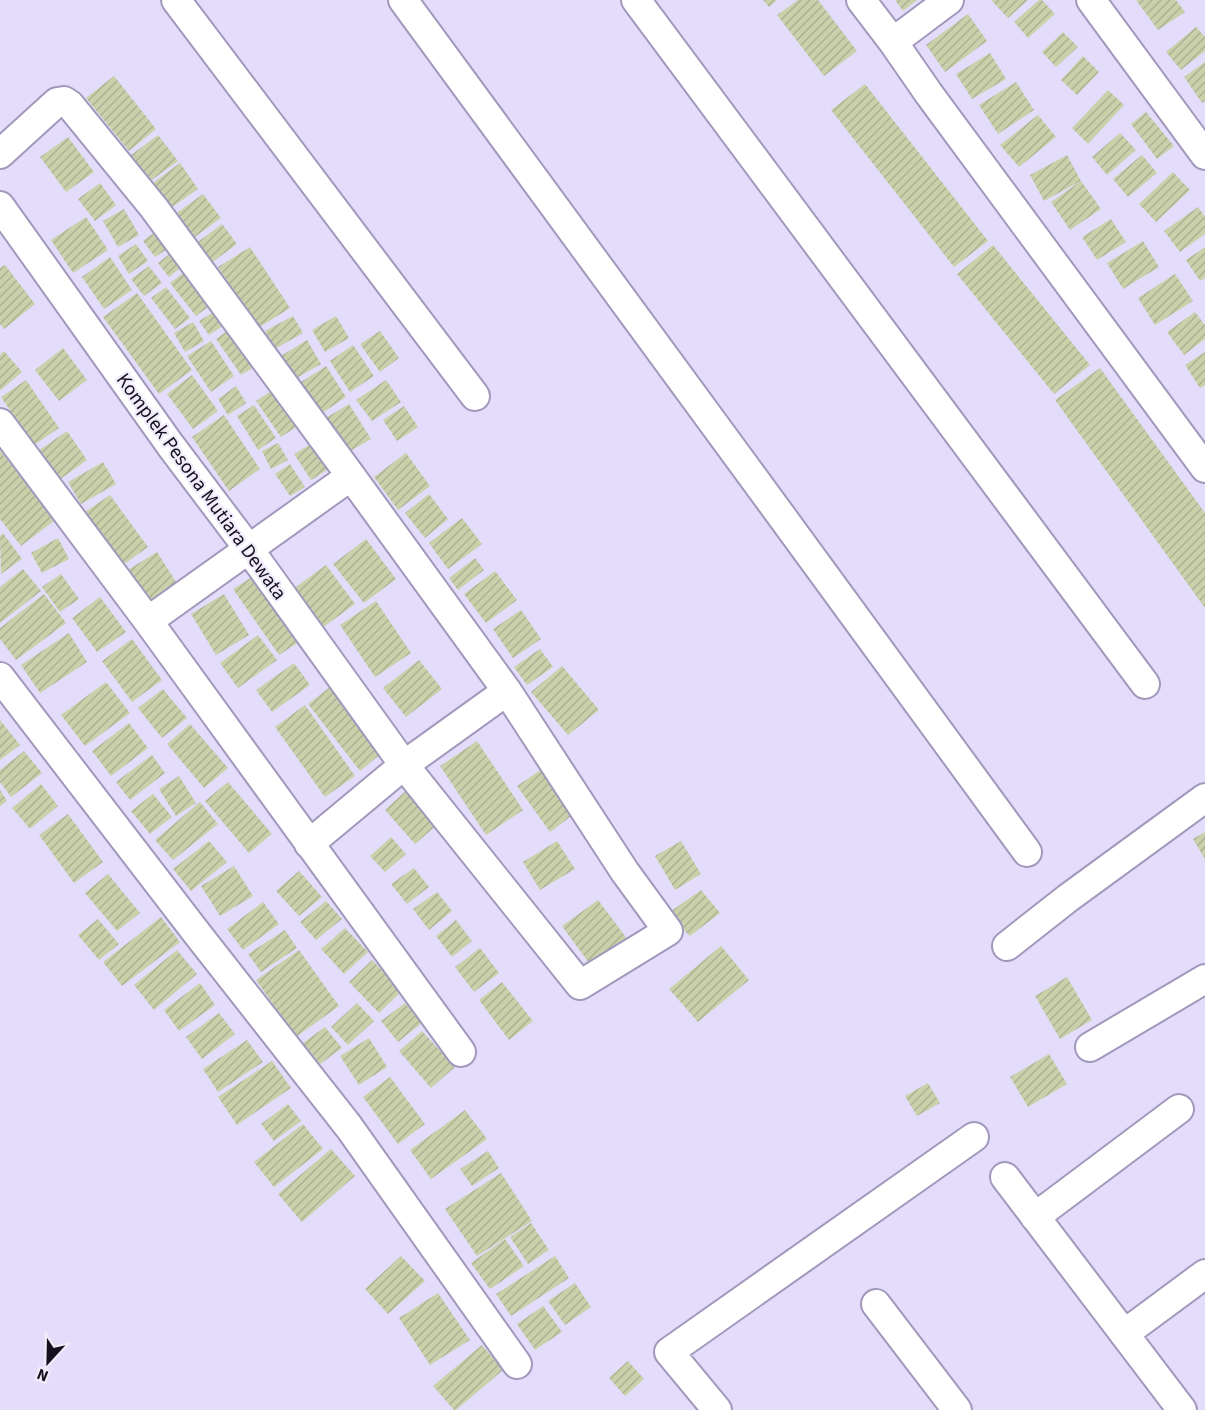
<svg xmlns="http://www.w3.org/2000/svg" width="1205" height="1410" font-family="'Source Sans 3',sans-serif">
	<style>
		.building { fill: url(#building-hatch) }
		.lines { fill: none; stroke-linecap: round; stroke-linejoin: round }
		.minor-casing { stroke: #a198bc; stroke-width: 32 }
		.minor { stroke: #fff; stroke-width: 28 }
		.labels { text-anchor: middle; stroke-width: 4.5; stroke-linejoin: round; paint-order: stroke }
		.street-label { font-size: 20px; fill: #14101d; stroke: #f0ecfc }
	</style>
	<defs>
		<pattern id="building-hatch" width="6" height="6" patternUnits="userSpaceOnUse" patternTransform="scale(1.5)"><rect width="6" height="6" fill="#c9d1ab"/><path d="M-1 1l2-2M0 6l6-6M5 7l2-2" fill="none" stroke="#acb293"/></pattern>
	</defs>
	<rect width="100%" height="100%" fill="#e4dcfb"/>
	<path class="building" d="M763 0H777L769 7Z
		M798 0H818L857 51 824 76 777 15Z
		M895 0H917L903 11Z
		M991 0H1028L1008 18Z
		M1039 0H1042L1055 14 1028 38 1014 22Z
		M1136 0H1176L1185 12 1158 30Z
		M968 14 987 41 945 72 926 45Z
		M1196 27 1205 37V51L1181 70 1166 52Z
		M1063 32 1078 47 1056 67 1042 52Z
		M990 53 1006 79 972 99 956 74Z
		M1083 56 1099 72 1077 95 1061 80Z
		M1205 62V101L1202 103 1184 77Z
		M114 76 156 129 129 151 86 98Z
		M1016 82 1034 110 998 134 979 105Z
		M865 84 988 241 954 267 831 110Z
		M1108 90 1124 105 1088 144 1072 128Z
		M1146 112 1174 146 1157 159 1131 124Z
		M1038 115 1056 137 1019 167 1000 145Z
		M1120 133 1136 150 1107 175 1092 157Z
		M158 135 178 161 149 182 130 156Z
		M68 137 94 172 66 192 40 157Z
		M1067 155 1081 181 1101 209 1070 230 1051 202 1081 181 1044 201 1030 175Z
		M1142 155 1157 173 1128 197 1113 179Z
		M180 163 198 189 168 210 150 185Z
		M1173 172 1190 190 1156 222 1139 204Z
		M100 183 116 205 95 221 78 199Z
		M203 194 221 218 192 239 174 215Z
		M1198 207 1205 217V234L1180 252 1164 231Z
		M124 209 139 235 118 247 103 221Z
		M86 217 108 250 73 273 51 240Z
		M1111 219 1126 242 1097 260 1082 237Z
		M222 224 237 244 210 264 195 244Z
		M159 229 172 246 155 257 143 241Z
		M1143 241 1159 267 1123 289 1107 263Z
		M136 244 148 261 129 274 118 256Z
		M993 245 1090 365 1054 394 957 274Z
		M250 247 290 308 258 328 218 267Z
		M1205 247V278L1200 281 1186 260Z
		M172 252 183 266 169 277 158 263Z
		M110 257 132 290 104 309 82 277Z
		M5 265 35 304 4 329 0 324V268Z
		M149 266 162 283 144 296 131 279Z
		M190 268 216 301 196 316 170 283Z
		M1175 274 1193 301 1155 325 1138 298Z
		M166 287 190 318 175 329 151 298Z
		M137 293 192 370 159 394 103 317Z
		M217 310 226 324 209 335 199 321Z
		M1195 312 1205 325V339L1184 355 1167 332Z
		M293 316 303 333 275 349 265 331Z
		M336 316 349 338 325 352 312 330Z
		M193 322 204 341 185 352 174 333Z
		M230 329 256 366 241 375 216 339Z
		M380 331 399 358 380 372 360 344Z
		M307 340 321 364 290 382 276 359Z
		M211 341 234 376 211 392 187 356Z
		M353 345 374 376 350 392 330 361Z
		M63 348 87 380 59 401 35 370Z
		M4 351 22 372 1 390 0 389V355Z
		M1205 352V385L1200 388 1185 365Z
		M326 366 346 397 322 413 301 382Z
		M1100 368 1205 513V608L1055 400Z
		M192 375 218 411 193 429 167 394Z
		M26 380 59 428 34 445 1 397Z
		M386 380 401 402 372 421 356 400Z
		M236 386 246 403 228 415 218 399Z
		M277 387 302 423 281 437 256 401Z
		M349 404 371 439 342 456 321 421Z
		M254 405 276 438 258 450 237 416Z
		M404 406 418 427 397 441 383 420Z
		M224 415 260 469 229 491 192 437Z
		M67 431 87 460 59 480 38 451Z
		M278 443 288 460 271 469 262 451Z
		M311 444 327 470 311 480 294 454Z
		M0 450 54 521 21 546 0 519Z
		M406 453 430 486 398 510 374 477Z
		M103 462 116 484 81 504 68 482Z
		M290 464 305 487 290 496 275 474Z
		M429 494 448 519 425 538 405 513Z
		M110 495 148 547 123 565 85 512Z
		M462 518 482 544 448 569 429 543Z
		M3 533 22 559 1 574 0 536Z
		M58 538 69 559 42 573 31 553Z
		M366 539 396 579 364 603 333 564Z
		M157 552 178 585 148 604 126 571Z
		M475 558 484 570 458 590 449 578Z
		M326 565 355 604 322 628 293 589Z
		M23 569 41 591 0 623V587Z
		M495 571 517 600 486 623 464 594Z
		M260 572 305 638 279 655 233 589Z
		M61 574 79 599 60 612 42 587Z
		M44 594 66 623 16 660 0 639V628Z
		M224 594 249 635 216 655 191 614Z
		M100 597 126 632 97 652 72 618Z
		M376 601 411 653 375 677 340 625Z
		M521 610 541 639 513 658 493 629Z
		M69 633 87 662 40 693 21 665Z
		M258 635 277 660 238 688 220 663Z
		M132 639 162 680 132 702 102 661Z
		M540 649 553 667 527 685 514 667Z
		M419 660 442 689 406 717 383 688Z
		M294 663 310 685 272 712 256 690Z
		M562 666 599 710 568 735 531 692Z
		M106 682 130 713 85 746 61 715Z
		M335 683 387 749 360 771 308 704Z
		M163 689 187 718 162 738 138 708Z
		M305 705 355 776 325 797 275 727Z
		M0 720 20 745 0 760Z
		M129 723 148 748 111 776 92 751Z
		M190 724 228 768 204 788 167 744Z
		M477 741 523 810 486 835 440 766Z
		M24 751 42 773 11 797 0 782V770Z
		M152 755 165 773 130 800 116 782Z
		M542 769 574 814 550 832 517 786Z
		M179 776 196 803 176 816 159 789Z
		M228 782 272 834 249 853 205 801Z
		M41 784 58 806 30 829 12 808Z
		M408 789 438 824 415 844 385 810Z
		M0 790 7 801 0 806Z
		M153 794 172 817 150 834 131 811Z
		M200 802 218 824 173 860 155 840Z
		M68 814 103 862 74 883 39 835Z
		M1205 832V859L1193 839Z
		M391 837 406 854 385 872 370 856Z
		M209 841 227 862 191 891 173 869Z
		M557 841 575 869 540 890 523 862Z
		M681 841 701 874 675 890 655 856Z
		M234 866 253 896 220 916 201 886Z
		M414 868 429 887 407 904 391 884Z
		M299 871 322 897 299 916 276 891Z
		M108 874 140 913 117 931 85 893Z
		M701 890 720 913 690 936 667 914Z
		M437 892 452 911 429 930 413 909Z
		M598 900 631 944 594 970 562 926Z
		M326 901 342 919 316 940 300 922Z
		M263 902 279 924 243 950 227 929Z
		M161 917 180 942 122 986 103 962Z
		M98 919 119 944 99 960 78 935Z
		M456 920 472 941 452 957 436 936Z
		M345 928 368 952 344 974 321 949Z
		M285 930 297 948 261 972 248 954Z
		M721 946 749 980 698 1022 669 989Z
		M480 948 499 973 474 992 455 967Z
		M177 950 197 974 154 1010 134 985Z
		M299 950 339 1006 296 1037 256 980Z
		M372 960 402 991 379 1013 349 982Z
		M1067 977 1092 1020 1060 1039 1035 996Z
		M502 982 533 1021 509 1040 479 1000Z
		M200 983 215 1005 179 1031 164 1010Z
		M357 1003 374 1021 348 1045 331 1027Z
		M405 1003 422 1023 398 1042 381 1021Z
		M219 1013 235 1034 202 1059 186 1037Z
		M325 1027 342 1048 320 1064 303 1043Z
		M422 1031 455 1067 431 1088 399 1051Z
		M369 1038 387 1067 359 1085 340 1056Z
		M247 1040 263 1062 218 1092 203 1069Z
		M1049 1054 1067 1084 1028 1107 1010 1077Z
		M272 1061 291 1088 237 1125 218 1097Z
		M390 1077 425 1124 398 1144 363 1097Z
		M928 1083 940 1103 917 1116 905 1096Z
		M288 1104 301 1121 274 1141 261 1124Z
		M465 1110 487 1139 431 1179 410 1150Z
		M303 1124 323 1149 274 1187 254 1162Z
		M331 1149 355 1176 302 1222 278 1194Z
		M488 1151 499 1168 472 1186 460 1169Z
		M501 1173 532 1221 477 1256 445 1209Z
		M531 1223 549 1250 528 1264 510 1237Z
		M505 1239 524 1266 490 1289 471 1263Z
		M401 1256 425 1281 388 1314 365 1289Z
		M555 1256 569 1278 511 1316 496 1294Z
		M575 1283 591 1307 565 1325 548 1301Z
		M438 1293 470 1340 430 1365 399 1318Z
		M543 1306 562 1332 535 1350 517 1324Z
		M482 1345 503 1370 456 1410H454L433 1386Z
		M628 1361 644 1379 625 1396 609 1378Z"/>
	<g class="lines">
		<defs>
			<path id="minor" d="M176 0 475 396
				M403 0 777 510 1027 852
				M636 0 1145 684
				M861 0 893 42 929 94 1205 468
				M1091 0 1205 155
				M893 42 949 0
				M0 154 57 102 64 101 70 105 154 208 351 476 507 691 625 872 668 931 580 985 404 765 248 548 171 446 0 206
				M0 423 148 621 461 1052
				M148 621 351 476
				M0 677 199 936 349 1127 517 1364
				M309 844 404 765 507 691
				M1007 946 1068 898 1205 798
				M1090 1047 1205 979
				M1005 1177 1182 1410
				M1035 1217 1179 1109
				M876 1304 957 1410
				M1124 1334 1205 1274
				M717 1410 669 1352 974 1137"/>
		</defs>
		<use href="#minor" class="minor-casing"/>
		<use href="#minor" class="minor"/>
	</g>
	<g class="labels">
		<g class="street-label">
			<text transform="translate(202 486) rotate(54)" y="7">Komplek Pesona Mutiara Dewata</text>
		</g>
	</g>
	<g transform="translate(48 1362) rotate(202)" stroke="#f0ecfc" stroke-width="4.5" paint-order="stroke">
	<path d="M0-4.5L10 22L0 15L-10 22Z" fill="#14101d"/>
	<text y="-9" font-size="16" font-weight="bold" text-anchor="middle" fill="#14101d">N</text>
	</g>
</svg>
